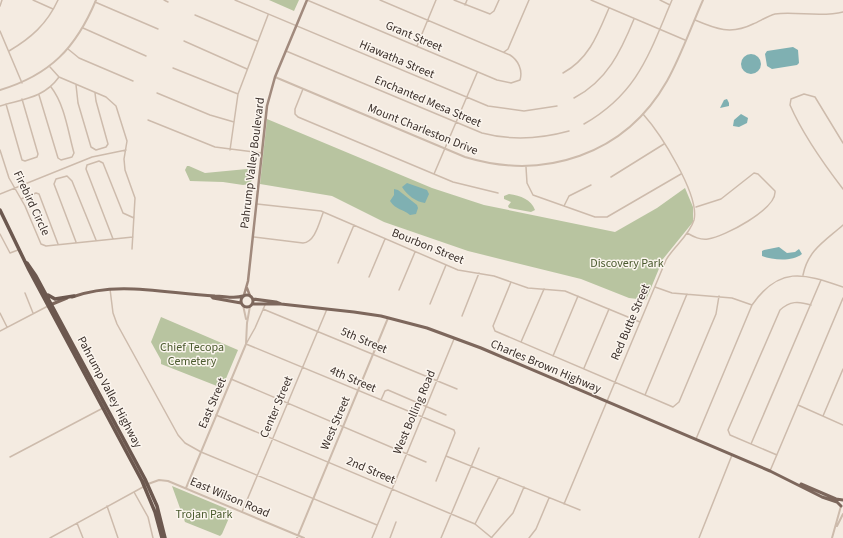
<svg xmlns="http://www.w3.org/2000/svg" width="843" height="538" font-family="'Source Sans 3',sans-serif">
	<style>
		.green { fill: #b8c4a0 }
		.water { fill: #7fb0b2 }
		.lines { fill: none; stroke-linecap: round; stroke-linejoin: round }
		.minor { stroke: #cdbbac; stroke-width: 1.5 }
		.tertiary { stroke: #cdbbac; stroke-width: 2 }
		.secondary { stroke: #a18a7d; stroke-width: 2.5 }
		.primary { stroke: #7d675c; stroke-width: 3 }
		.trunk { stroke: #6c584f; stroke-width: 3.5 }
		.labels { text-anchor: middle; stroke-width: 3; stroke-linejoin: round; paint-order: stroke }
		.street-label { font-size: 12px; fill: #3b302b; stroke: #fbf5ee }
		.park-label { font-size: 12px; fill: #4a5a2e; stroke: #fbf5ee }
	</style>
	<rect width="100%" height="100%" fill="#f4ebe1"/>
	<path class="green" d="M269 0H299L294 11Z
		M267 119 432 188 484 205 615 232 657 208 685 188 693 207V222L663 259 646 300 629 298 581 279 468 251 384 222 332 196 260 184Z
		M187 166H189L205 173 247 169 253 172 254 175 250 184 243 185 223 182 190 181 185 170Z
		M509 194C521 196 531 199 535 210L531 212 509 208 508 206 511 202 504 199V196Z
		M161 317 238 350 222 388 161 364V360L151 342Z
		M172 486 232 511 222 534 220 536 185 522Z"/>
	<path class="water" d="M793 47 798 50 799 63 797 65 772 69 767 66 765 54 767 51Z
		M741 64a10 10 0 1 1 20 0a10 10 0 1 1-20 0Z
		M727 99 729 103V106L720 108 724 100Z
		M741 114 748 118 747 123 739 127 733 126 734 120Z
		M407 183 427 190 429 194 425 203C416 202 407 195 402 187Z
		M394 189 398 190 417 205 418 208 416 214 410 215C403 209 396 210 390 201L394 195Z
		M779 247 787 253 795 252 799 249 802 254C792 262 773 260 762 256V251L764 250Z"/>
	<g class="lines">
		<path class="minor" d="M33 0 53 9
			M164 0 168 2
			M235 0 488 106 524 111 557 106
			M307 0 497 80 511 83 520 80C523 70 518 60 510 55L380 0
			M454 0 490 14 494 11 499 0
			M591 0 685 40
			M660 0 670 5
			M95 2 158 29
			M465 5 467 0
			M0 6 2 0
			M195 15 257 41
			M695 20C716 29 731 35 753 24 760 21 768 16 775 14 796 11 821 18 843 12
			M83 28 146 56
			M0 31 22 83
			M184 41 247 69
			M417 46 436 0
			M68 49 79 58 133 81
			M9 51C31 38 47 24 58 0
			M286 51 482 133C512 141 540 139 569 131
			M504 52 508 49 529 0
			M50 67 59 77 106 97 116 106 127 141 124 159 125 170 135 198 132 249
			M173 68 238 94
			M563 73C589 59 598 34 609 8
			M76 85 78 103 91 147 96 150 106 147 108 144 96 101 95 93
			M303 89 295 109V114L298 117 453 182 498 193
			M157 93 210 115 234 122
			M39 95 58 158 61 160 72 157 74 153C68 132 65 105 51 87
			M574 98C607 81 621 51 634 19
			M6 104 22 160 25 161 37 157 38 154 22 99
			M0 106C23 99 44 98 59 77
			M148 120 215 147 261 153
			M584 124C638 93 649 54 672 0
			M843 143 815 97 804 94 791 99 790 105C803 135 823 163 843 189
			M0 150 9 178 25 206 41 244 46 246 133 237
			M230 150 238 94 268 15
			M526 167 527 183 533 195 595 217H607L681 174
			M434 174 477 73
			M611 177 664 144
			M0 194 92 157 126 150
			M21 199 36 193 39 194 58 244
			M257 204 321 211 458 270 494 276 528 288 565 291 640 322
			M564 206 569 196 591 185
			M687 233C694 237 700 240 708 239 724 237 777 209 775 191L758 174 754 173 721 199 696 207
			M0 234 10 253 18 250
			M254 237 303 243C315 242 319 223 323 213
			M113 239 86 169 87 165 99 161 103 163 123 213 134 218
			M76 242 54 184 56 179 67 176 72 181 96 240
			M338 263 354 225
			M803 275C808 250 825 241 843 225
			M369 277 385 239
			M511 282 493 326 495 331 673 407 679 402 716 314 719 296
			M655 287 672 293 732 298 752 305
			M110 289 113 313 117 324 178 435 185 443 201 452 377 525
			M399 290 415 252
			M25 293 33 313
			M430 304 446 265
			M265 305 255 328 246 344 454 430 455 433 436 481
			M263 309 457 389
			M0 313 7 327
			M462 316 479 273
			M0 331 48 306
			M521 342 544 289
			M553 356 578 296
			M584 368 609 309
			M231 379 426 462
			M645 395 687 294
			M381 400 385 391 388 390 446 415
			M798 405 843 425
			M216 415 475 524 492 538
			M823 416 843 369
			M696 439 752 305C779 266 803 273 843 287
			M751 444 821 280
			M777 455 730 435 728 430 780 310C790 301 798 301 811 305
			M446 456 580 510
			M10 457 103 408
			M770 471 843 298
			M134 492 148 517 153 538
			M564 504 666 260C674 246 689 236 694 220 700 195 660 133 643 114
			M107 506 118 538
			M242 512 327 309
			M77 523 83 538
			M475 524 499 477
			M492 537 513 513 524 487
			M50 538 143 487
			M372 538 454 339
			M390 538 396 522
			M441 538 479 448
			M529 538 536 529 549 498
			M699 538 732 455"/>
		<path class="tertiary" d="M275 77 465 157C544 181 625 155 667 81 681 56 691 27 703 0
			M0 90C50 75 76 48 96 0
			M243 305 246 319
			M148 484 159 480 168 481 304 538
			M186 488 246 344 247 323 250 306
			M837 526 843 514
			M297 538 388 318
			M832 538 841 506"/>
		<path class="secondary" d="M247 288 250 296
			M244 295 248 281 267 106 275 77 307 0"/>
		<path class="primary" d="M241 301a6 6 0 1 1 12 0a6 6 0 1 1-12 0Z
			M211 296 213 298 241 303
			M72 297C119 280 168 294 215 296 225 296 234 299 243 296
			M253 299 276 302 281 304
			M252 304H281L354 312 381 316 427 328 481 348 770 471 822 497 837 502 841 506
			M50 305 67 298
			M801 484 836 499 843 500"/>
		<path class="trunk" d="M0 210 29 270 142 481 155 512 162 538
			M27 263 36 276 145 479 157 506 165 538
			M48 295 55 299 74 296"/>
	</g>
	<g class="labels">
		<g class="street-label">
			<text transform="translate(414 36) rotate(23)" y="4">Grant Street</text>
			<text transform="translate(397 59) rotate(23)" y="4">Hiawatha Street</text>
			<text transform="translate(428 101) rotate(23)" y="4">Enchanted Mesa Street</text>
			<text transform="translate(423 129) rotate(22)" y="4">Mount Charleston Drive</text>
			<text transform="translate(252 163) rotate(-83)" y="4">Pahrump Valley Boulevard</text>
			<text transform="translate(32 203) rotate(65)" y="4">Firebird Circle</text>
			<text transform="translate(428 246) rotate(22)" y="4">Bourbon Street</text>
			<text transform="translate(630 322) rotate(-67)" y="4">Red Butte Street</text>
			<text transform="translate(364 340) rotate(23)" y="4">5th Street</text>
			<text transform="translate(546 366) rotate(23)" y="4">Charles Brown Highway</text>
			<text transform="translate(353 379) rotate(23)" y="4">4th Street</text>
			<text transform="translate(110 392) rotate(62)" y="4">Pahrump Valley Highway</text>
			<text transform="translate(212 403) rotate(-67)" y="4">East Street</text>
			<text transform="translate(276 407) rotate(-67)" y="4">Center Street</text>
			<text transform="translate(414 412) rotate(-67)" y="4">West Bolling Road</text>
			<text transform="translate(335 423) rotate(-67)" y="4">West Street</text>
			<text transform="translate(371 470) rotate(23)" y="4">2nd Street</text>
			<text transform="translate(230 497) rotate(23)" y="4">East Wilson Road</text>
		</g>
		<g class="park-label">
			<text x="627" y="267">Discovery Park</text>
			<text x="192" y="351">Chief Tecopa<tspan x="192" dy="14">Cemetery</tspan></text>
			<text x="204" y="518">Trojan Park</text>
		</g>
	</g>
</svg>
